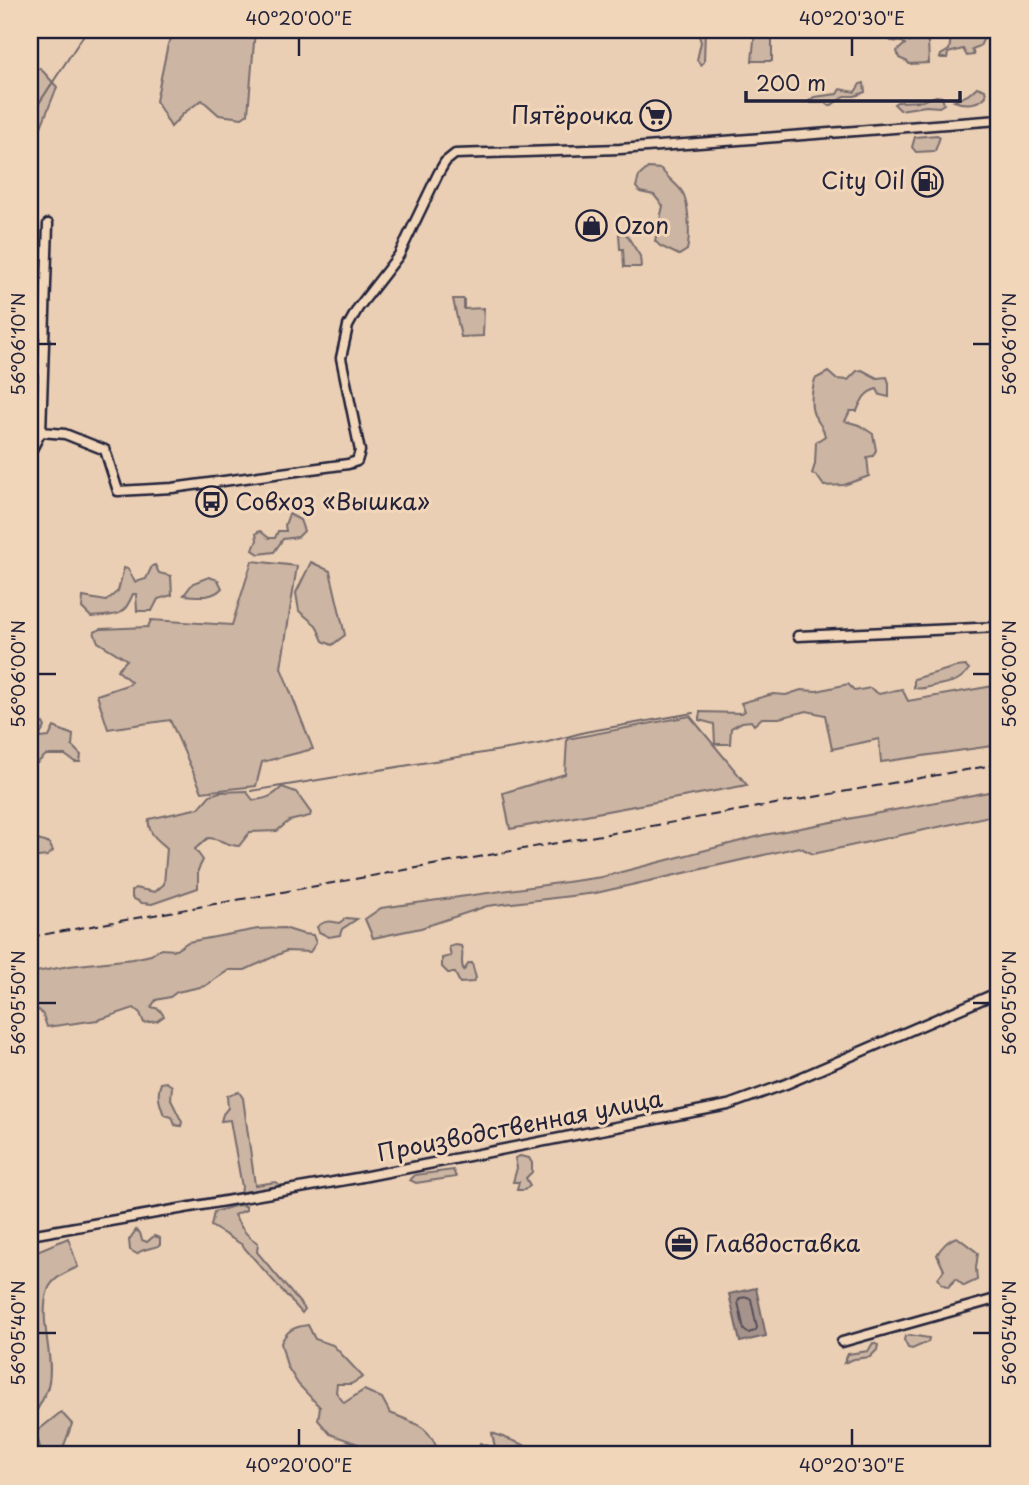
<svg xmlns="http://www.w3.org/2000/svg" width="1029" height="1485" font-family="'Playpen Sans',sans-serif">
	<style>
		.green { fill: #ccb5a2; stroke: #776c6e; stroke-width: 2 }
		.water { fill: #a6938b; stroke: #71666b; stroke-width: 2 }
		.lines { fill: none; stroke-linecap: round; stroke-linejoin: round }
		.shore { stroke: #574f5b; stroke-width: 2 }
		.stream { stroke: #71666b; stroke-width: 2 }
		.minor-casing { stroke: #22223b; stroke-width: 13 }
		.minor { stroke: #f2d6b9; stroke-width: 8 }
		.rail { stroke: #22223b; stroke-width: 2; stroke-dasharray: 10 5; stroke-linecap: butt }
		.ticks { fill: none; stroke: #22223b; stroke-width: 2.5 }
		.labels { text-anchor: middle; stroke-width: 6; stroke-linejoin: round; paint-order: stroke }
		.poi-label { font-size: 23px; fill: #22223b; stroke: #f2d6b9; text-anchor: start }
		.street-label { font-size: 23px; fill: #22223b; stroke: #f2d6b9 }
		.neatline { fill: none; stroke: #22223b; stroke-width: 2.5 }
		.ticks-label { font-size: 18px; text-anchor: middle; fill: #22223b }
	</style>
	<rect width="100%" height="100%" fill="#eacfb4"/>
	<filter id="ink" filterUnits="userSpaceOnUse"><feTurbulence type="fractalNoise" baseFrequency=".0143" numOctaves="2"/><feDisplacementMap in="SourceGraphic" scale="14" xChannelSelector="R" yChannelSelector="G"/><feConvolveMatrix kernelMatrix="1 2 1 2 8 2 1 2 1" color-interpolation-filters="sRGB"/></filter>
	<g filter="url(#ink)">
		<path class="green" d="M177 30H255L248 114 242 118 219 115 202 100 184 113 171 127 156 101 168 44Z
			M697 30H705L704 62 701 65 697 60 701 42Z
			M755 30H772V61H752Z
			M962 30H976L973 32 982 34 984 38 980 46 972 49 974 55 967 56 963 49 948 53 947 58H940L941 55 949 50 951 38Z
			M895 39H910V42L928 41 929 63 909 64 908 62 899 58 897 51 905 44 902 42 892 41Z
			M40 68 57 87 30 154V73Z
			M864 83 865 92 855 96H845L830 106 825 103H810L809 101 814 97 837 94 840 89 855 92 860 84Z
			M977 87 985 90 986 96C978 105 964 105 954 101L968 95Z
			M936 96 942 97 944 104 939 107 926 106 900 110 894 104 897 102 922 101Z
			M937 135 940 137 935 151 916 152 912 147 915 137Z
			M648 168 661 169C667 177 674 182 680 189 690 199 690 238 687 250L679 255 660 246 655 241 663 206 654 195 640 192 636 187 639 176Z
			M619 234H626L640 256 641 267H624L623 249H620Z
			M453 299H464V309L484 308 483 336 461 337Z
			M862 370 877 378 887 377 889 383V397L880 395 877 389C865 392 862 399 857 411H850L845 421 859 425 873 434 876 450 873 456 867 457 869 476 844 485 824 486 817 476 812 474 815 464 816 442 825 436C823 427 819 423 814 415 809 404 812 390 815 379L828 372 836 379 848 380 857 371Z
			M289 514 300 520 304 531 298 537 283 539 274 552 259 554 253 550 257 540 256 533 260 531 269 538H275L278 531H286L285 525Z
			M252 561 297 566 281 668 313 749 262 762 256 786 202 792 170 720 108 729 97 695 130 684 131 682 117 670 127 660 98 642 94 632 101 629 148 627 151 620 232 625Z
			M311 562 330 571 345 635 332 645 323 641 316 625 299 611 296 593Z
			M155 565 159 573 171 576 172 595 158 599 152 611H137L136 594H133C122 620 116 614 91 617L82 608 83 597 106 601 118 591 124 568 128 569 135 582 146 579 152 566Z
			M209 577 218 580 222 588C212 599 198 596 184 595L193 583Z
			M966 666 969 669C959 682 953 682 938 685 928 686 925 690 914 688V679L956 667Z
			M848 684 855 691 870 688 879 694 902 689 908 701 999 685V745L881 762 879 739 832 749 825 715 807 711 779 718H762L754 725 751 721 742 722 731 728 730 744H715L714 724 699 720 700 712 742 713 745 711 741 703 773 694 786 695 801 690 817 691Z
			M690 716 747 785 510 829 503 793 565 774 567 739Z
			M43 723 45 727 40 735 41 738 49 737 54 727 73 735 72 746 81 755 80 762H75L65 755H46L37 763 30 765V727Z
			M282 787 296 792 311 813 310 816 289 821 277 831 250 832 239 846C228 846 219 838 208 838L195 849 203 860 198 870V888L152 904 142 903 132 898V891L135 888 155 892 164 884 167 848C157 839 147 833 149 819L199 808 210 795 220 792 246 791 253 800C266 799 272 797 282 787Z
			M999 790V814L813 854 799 847 596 893 487 906 421 928 373 938 365 919 381 908 602 877 764 835Z
			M30 838 49 843 53 851 47 856 30 858Z
			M346 918 357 919 342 929 340 935 329 937 319 932 317 927C325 920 330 921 339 923Z
			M284 928 303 934 313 935 316 943 310 952 286 951 245 970H229L205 986 177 992 170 997 156 1000 151 1007 159 1009 164 1016 157 1021 144 1023 140 1013 134 1008 98 1020 47 1027 43 1015 39 1010 30 1012V973L69 966 133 959 151 955 160 949 176 950 188 942 258 929Z
			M455 945 461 946C465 954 459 963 464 970L469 963H472L476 978 473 982 460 983 455 973H448L442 967V958L451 956 449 947Z
			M166 1082 172 1086 171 1100 182 1122 181 1126 175 1125 172 1117 164 1115C160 1104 156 1095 161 1083Z
			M239 1092 243 1098 255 1185 276 1182 280 1186 275 1190 241 1194 242 1187 230 1120 221 1121 223 1114 228 1108 227 1096Z
			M520 1156 529 1158 532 1163V1172L526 1178 530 1186 524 1190H517L519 1182H513L517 1168 515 1158Z
			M453 1170 456 1177 416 1183 410 1180 415 1175Z
			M238 1205 246 1206V1210L234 1215C240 1226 246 1236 258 1243L257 1252 305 1309 302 1313 241 1244 211 1226 214 1212Z
			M136 1230 140 1233 142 1240 147 1242 154 1236 160 1238V1245C153 1249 142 1248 137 1254L130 1250 129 1240Z
			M957 1237 978 1253 976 1268 977 1280 964 1286 956 1279 948 1287 942 1284 938 1278 944 1270 937 1255C940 1248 949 1239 957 1237Z
			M68 1238 78 1267C67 1272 52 1278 48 1290 38 1320 54 1353 49 1382 47 1395 39 1406 33 1417L30 1414V1268L37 1251Z
			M308 1325 315 1339 333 1345 363 1377 351 1384H337L336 1392 344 1403 364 1390 382 1398 390 1413C414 1423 430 1425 438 1452L430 1455H415L400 1450 369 1448 330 1434 318 1420 320 1407 298 1384 287 1366 281 1343C287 1330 293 1327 308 1325Z
			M910 1335 929 1338 928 1342 912 1349 908 1348 904 1340 905 1336Z
			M873 1343 878 1345 877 1350 870 1357 854 1359 844 1363 848 1354 868 1351Z
			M61 1412 72 1424 63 1448 72 1455H42L36 1432Z
			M492 1433 530 1447 527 1455H480L477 1452 480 1443 495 1448Z"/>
		<path class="water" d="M756 1288 766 1336 740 1342 729 1294Z"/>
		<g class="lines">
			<path class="shore" d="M748 1297 751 1299 757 1328 755 1331 748 1333 744 1330 738 1302 740 1298Z"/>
			<path class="stream" d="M30 117 87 30
				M251 791 544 743 585 732 693 713"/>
			<defs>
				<path id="minor" d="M41 432 65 434 105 450 118 491 172 488 348 464 357 461 360 451 341 358 348 326 358 308 399 255 438 174 445 162 455 154 620 149 999 120
					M30 453 41 432 48 224
					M798 636 999 627
					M30 1235 357 1178 728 1105 786 1084 999 992
					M842 1342 999 1298"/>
			</defs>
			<use href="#minor" class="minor-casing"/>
			<use href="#minor" class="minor"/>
			<path class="rail" d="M30 937 999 764
				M991 1200 999 1198"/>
		</g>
	</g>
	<path class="ticks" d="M299 38V56M852 38V56M38 344H56M973 344H990M38 674H56M973 674H990M38 1003H56M973 1003H990M38 1333H56M973 1333H990M299 1429V1446M852 1429V1446"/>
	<defs>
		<symbol id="supermarket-ring" viewBox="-11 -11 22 22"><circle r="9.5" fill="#f2d6b9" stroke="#22223b" stroke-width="1.5"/><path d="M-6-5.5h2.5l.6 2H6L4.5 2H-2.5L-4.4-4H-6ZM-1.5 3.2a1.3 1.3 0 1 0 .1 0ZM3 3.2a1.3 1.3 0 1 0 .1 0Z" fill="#22223b"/></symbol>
		<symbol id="fuel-ring" viewBox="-11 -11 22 22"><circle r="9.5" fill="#f2d6b9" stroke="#22223b" stroke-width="1.5"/><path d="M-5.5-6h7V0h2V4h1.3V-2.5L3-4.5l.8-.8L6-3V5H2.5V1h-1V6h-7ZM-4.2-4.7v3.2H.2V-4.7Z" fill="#22223b"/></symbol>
		<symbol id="shop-ring" viewBox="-11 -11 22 22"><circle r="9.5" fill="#f2d6b9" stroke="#22223b" stroke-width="1.5"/><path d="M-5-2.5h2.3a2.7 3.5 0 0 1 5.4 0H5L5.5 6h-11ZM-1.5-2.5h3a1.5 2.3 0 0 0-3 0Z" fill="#22223b"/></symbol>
		<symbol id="bus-ring" viewBox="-11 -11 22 22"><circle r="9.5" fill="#f2d6b9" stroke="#22223b" stroke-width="1.5"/><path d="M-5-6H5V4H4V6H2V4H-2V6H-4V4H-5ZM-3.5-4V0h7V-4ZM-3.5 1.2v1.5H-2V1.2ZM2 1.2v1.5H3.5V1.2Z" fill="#22223b"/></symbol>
		<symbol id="office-ring" viewBox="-11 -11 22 22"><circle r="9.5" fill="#f2d6b9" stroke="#22223b" stroke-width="1.5"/><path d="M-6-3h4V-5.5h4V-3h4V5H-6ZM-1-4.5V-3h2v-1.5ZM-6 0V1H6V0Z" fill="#22223b"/></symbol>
	</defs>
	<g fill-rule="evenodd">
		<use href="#supermarket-ring" x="638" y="98" width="35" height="35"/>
		<use href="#fuel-ring" x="910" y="164" width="35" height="35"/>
		<use href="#shop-ring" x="574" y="208" width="35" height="35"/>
		<use href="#bus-ring" x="194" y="484" width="35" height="35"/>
		<use href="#office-ring" x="664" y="1226" width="35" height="35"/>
	</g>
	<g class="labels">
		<g class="poi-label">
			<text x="633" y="124" text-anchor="end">Пятёрочка</text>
			<text x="905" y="189" text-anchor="end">City Oil</text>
			<text x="614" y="234">Ozon</text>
			<text x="235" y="510">Совхоз «Вышка»</text>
			<text x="705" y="1252">Главдоставка</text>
		</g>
		<g class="street-label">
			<text transform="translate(520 1126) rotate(-11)" y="8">Производственная улица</text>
		</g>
	</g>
	<rect width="1029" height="1485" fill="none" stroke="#f2d6b9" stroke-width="77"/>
	<path d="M746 91v10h214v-10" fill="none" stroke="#22223b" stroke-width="3.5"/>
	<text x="756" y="91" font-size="21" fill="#22223b" stroke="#f2d6b9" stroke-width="5" paint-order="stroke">200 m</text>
	<rect x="38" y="38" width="952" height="1408" class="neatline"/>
	<g class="ticks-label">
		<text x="299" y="25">40°20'00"E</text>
		<text x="852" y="25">40°20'30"E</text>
		<text transform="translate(19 344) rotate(-90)" y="6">56°06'10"N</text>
		<text transform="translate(1010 344) rotate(-90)" y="6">56°06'10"N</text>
		<text transform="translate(19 674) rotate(-90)" y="6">56°06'00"N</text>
		<text transform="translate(1010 674) rotate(-90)" y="6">56°06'00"N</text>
		<text transform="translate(19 1003) rotate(-90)" y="6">56°05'50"N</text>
		<text transform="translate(1010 1003) rotate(-90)" y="6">56°05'50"N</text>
		<text transform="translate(19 1333) rotate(-90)" y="6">56°05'40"N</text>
		<text transform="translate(1010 1333) rotate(-90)" y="6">56°05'40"N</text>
		<text x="299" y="1472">40°20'00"E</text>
		<text x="852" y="1472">40°20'30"E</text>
	</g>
</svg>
